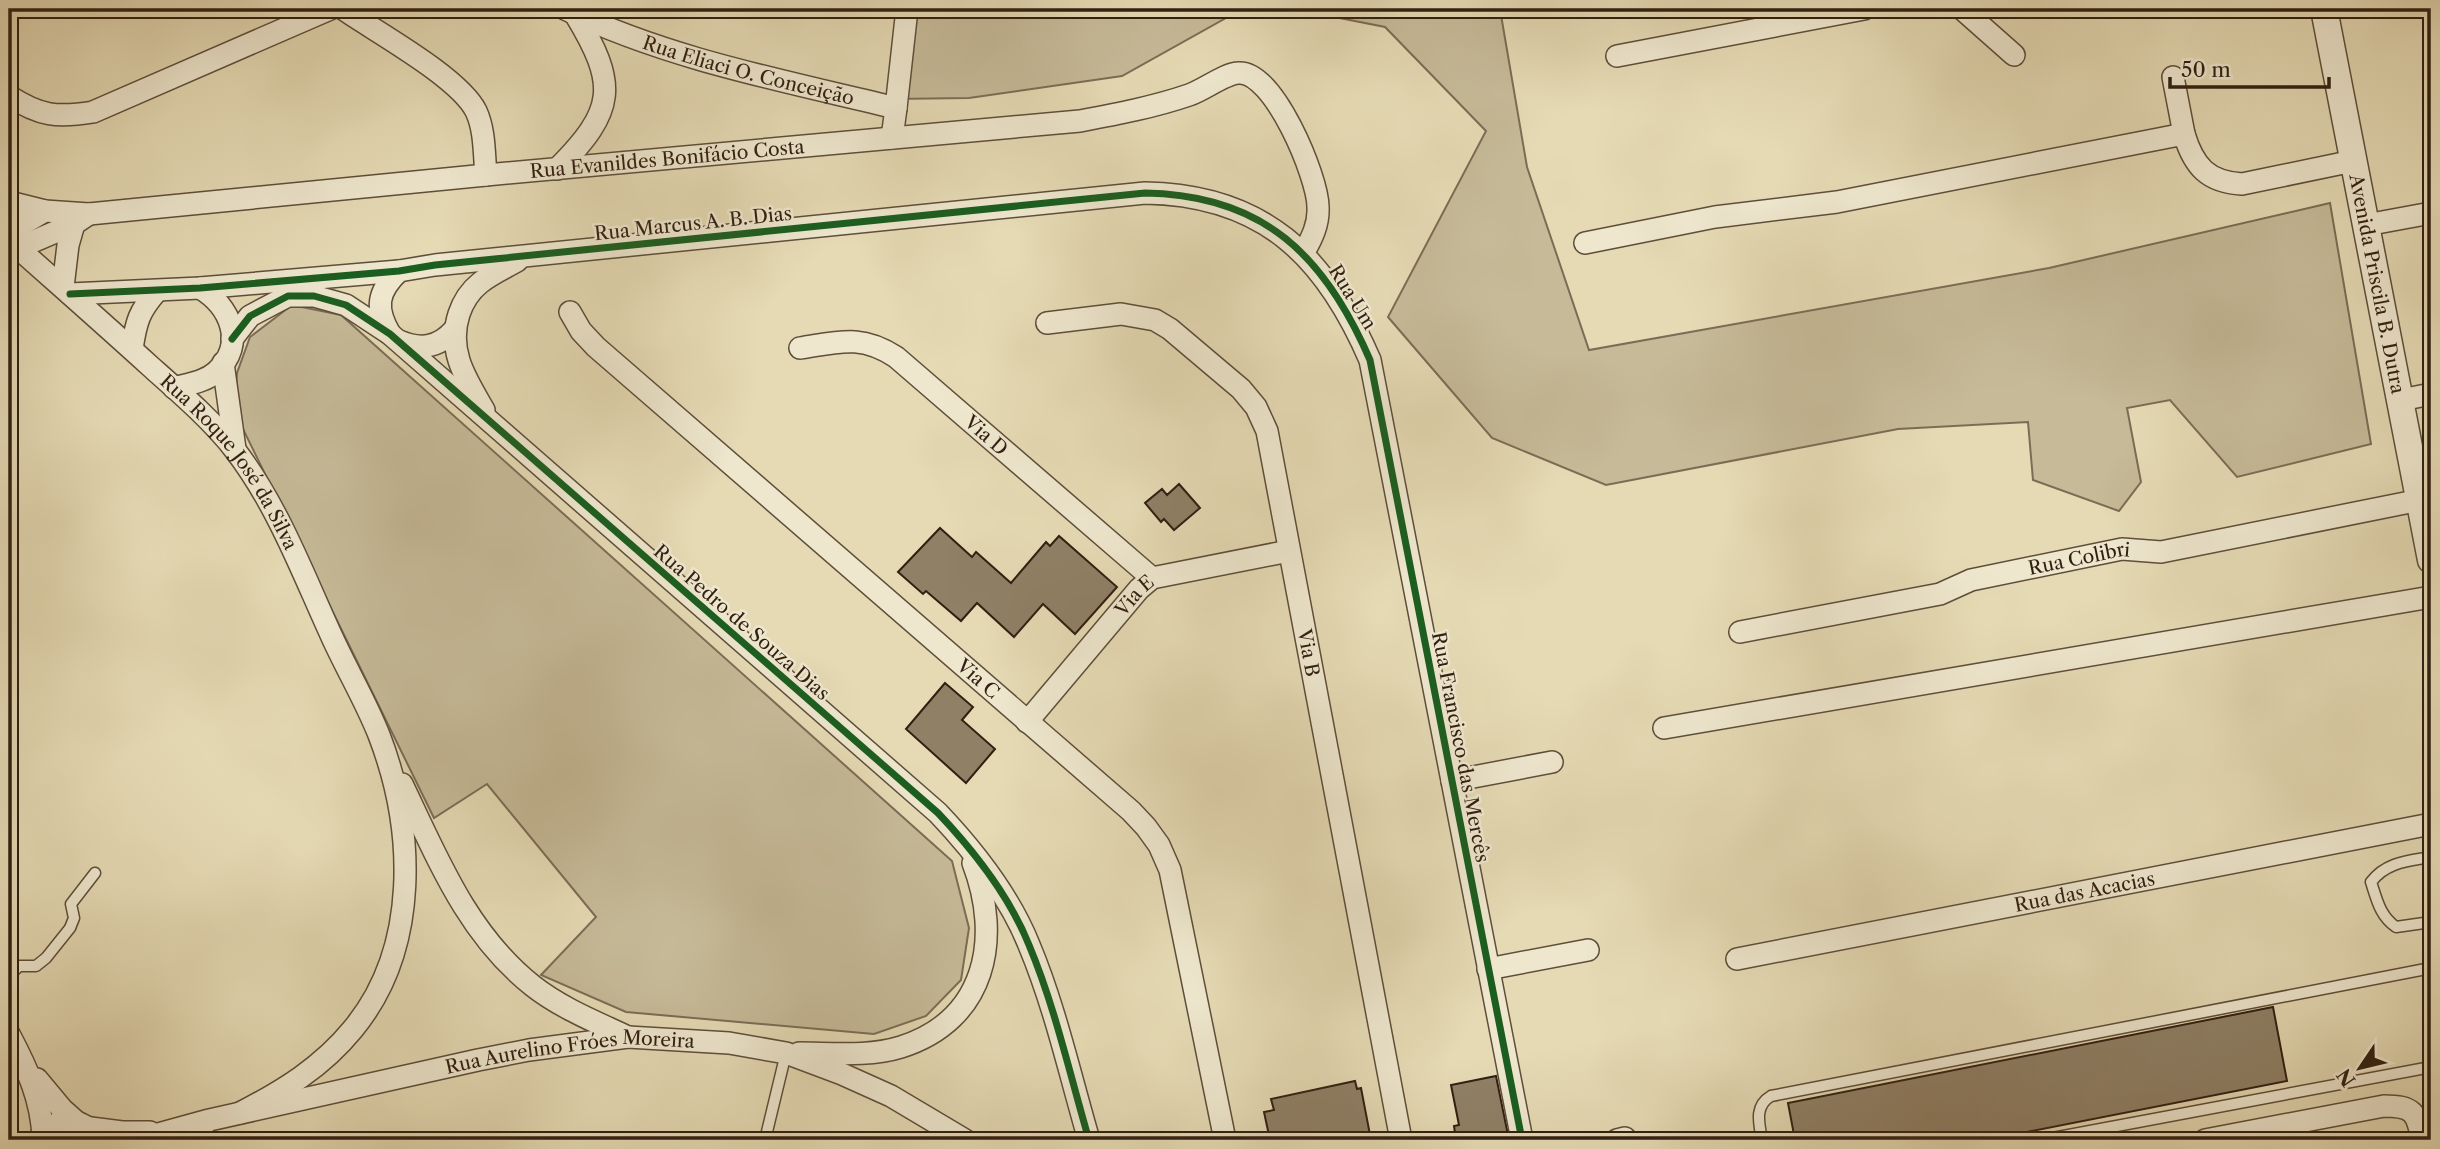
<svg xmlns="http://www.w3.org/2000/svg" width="2440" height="1149" font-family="'Libre Caslon Text',serif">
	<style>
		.green { fill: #c6ba98; stroke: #7c6c55; stroke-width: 2 }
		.building { fill: #8f8066; stroke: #311f12; stroke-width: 2 }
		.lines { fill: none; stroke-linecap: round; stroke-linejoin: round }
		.service-casing { stroke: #5e4e3a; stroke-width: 13 }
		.minor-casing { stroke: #5e4e3a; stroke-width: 24 }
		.tertiary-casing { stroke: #5e4e3a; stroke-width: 29 }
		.service { stroke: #eee7ce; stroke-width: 10 }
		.minor { stroke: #eee7ce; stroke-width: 21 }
		.tertiary { stroke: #eee7ce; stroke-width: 26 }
		.cycleway-casing { stroke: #eee7ce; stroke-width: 11 }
		.cycleway { stroke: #1b5e20; stroke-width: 7 }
		.labels { text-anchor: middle; stroke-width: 5; stroke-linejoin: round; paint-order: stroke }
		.street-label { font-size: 19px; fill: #311f12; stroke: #eee7ce }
	</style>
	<rect width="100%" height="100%" fill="#e5dab4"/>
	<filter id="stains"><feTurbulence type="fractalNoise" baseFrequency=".00286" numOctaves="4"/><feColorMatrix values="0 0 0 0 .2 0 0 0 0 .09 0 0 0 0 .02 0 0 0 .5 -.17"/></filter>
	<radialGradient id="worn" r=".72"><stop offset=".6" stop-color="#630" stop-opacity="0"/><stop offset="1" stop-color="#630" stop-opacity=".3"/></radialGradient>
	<path class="green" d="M957 9H1242L1122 76 969 98 892 99 911 17 955 11Z
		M1294 9H1500L1527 167 1589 350 2049 268 2330 203 2371 444 2237 477 2170 400 2127 408 2141 482 2119 511 2033 480 2028 422 1898 429 1606 485 1492 438 1388 317 1486 131 1385 27Z
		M292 305 341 315 952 861 969 928 961 980 926 1016 874 1034 626 1012 541 975 596 917 487 784 434 818 241 425 235 404 237 373 250 337Z"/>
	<path class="building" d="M1179 484 1200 508 1174 530 1164 519 1161 522 1145 503 1162 489 1167 495Z
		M940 528 972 557 976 552 1011 583 1046 542 1050 546 1059 536 1117 587 1075 634 1043 604 1014 637 977 603 961 621 926 591 923 594 898 572Z
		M945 683 973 707 962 720 995 749 966 783 906 729Z
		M2273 1007 2287 1081 1986 1140H1795L1788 1103Z
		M1496 1076 1508 1135H1505L1506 1140H1456L1454 1126 1459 1125 1451 1085Z
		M1355 1081 1357 1089 1361 1088 1371 1140H1270L1264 1112 1274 1110 1271 1099Z"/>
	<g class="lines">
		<defs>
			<path id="service" d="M2431 857C2408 861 2386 862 2371 882 2377 900 2380 916 2396 927L2431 922
				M9 976 19 966H36L46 958 70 928 74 918 71 904 95 873
				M205 1121 210 1140
				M765 1140 786 1053
				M1762 1140C1759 1123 1754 1106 1771 1096L2431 968
				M2042 1140 2431 1067"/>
			<g id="minor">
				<path d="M343 9C376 32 459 77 476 111 485 130 484 154 486 175"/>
				<path id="s1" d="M565 9C668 59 785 81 896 108L892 138"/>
				<path d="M1962 9 2014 55"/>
				<path d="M1617 56 1864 9"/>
				<path d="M2173 77 2184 134"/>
				<path d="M9 96C40 116 57 118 93 112L330 9"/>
				<path d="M896 108 907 9"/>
				<path d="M557 169C616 110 618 85 575 14"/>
				<path id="s2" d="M9 202 45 211 89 214 486 175 1080 121C1117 114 1154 107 1189 95 1204 90 1224 74 1238 73 1273 69 1318 177 1318 207 1319 224 1312 238 1304 252"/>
				<path d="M2366 225 2431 213"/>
				<path d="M9 232 45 211"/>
				<path id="s3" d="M9 240C56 282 104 324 150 366 177 390 214 422 235 450 278 506 303 574 332 637 347 670 366 702 379 735 415 829 420 948 353 1029 322 1067 283 1091 240 1113"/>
				<path d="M1585 243 1715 217 1837 202 2184 134C2194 167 2208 182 2242 184L2353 161"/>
				<path d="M18 248 74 224"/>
				<path d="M63 287 68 245 74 224 89 214"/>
				<path d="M70 294 200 288 399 271 435 265 1145 193C1264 195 1325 256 1370 360L1522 1140"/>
				<path id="s4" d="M570 312 581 331 596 347 1131 811 1146 827 1159 845 1170 870 1225 1140"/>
				<path id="s5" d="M1047 323 1121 314 1155 320 1170 329 1241 389 1256 407 1267 431 1401 1140"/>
				<path d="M390 334C375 308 377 292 399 271"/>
				<path d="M232 339 250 316 288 296H314L346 305 390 334 938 813C975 852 1009 895 1029 945 1055 1007 1070 1075 1089 1140"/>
				<path d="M399 341C420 350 438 348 454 330"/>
				<path id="s6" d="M800 348C839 342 861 334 896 357L1152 578"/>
				<path d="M132 349C136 322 139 311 157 291"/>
				<path d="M223 363 235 449"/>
				<path d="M174 388C188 384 205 382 216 372 247 344 230 306 200 288"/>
				<path d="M2401 400 2431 394"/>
				<path d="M484 410C466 379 447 351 459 314 463 302 470 291 480 283 491 274 505 268 517 261"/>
				<path id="s7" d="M1740 632 1940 594 1971 580 2122 549 2161 552 2420 500"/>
				<path id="s8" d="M1027 722 1139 589 1152 578 1289 551"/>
				<path d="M1664 728 2431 597"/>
				<path d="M1452 781 1552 762"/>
				<path d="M402 784C437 857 467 934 533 986 561 1008 596 1022 628 1037"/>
				<path id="s9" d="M1737 959 2431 824"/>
				<path d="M1488 969 1588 950"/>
				<path d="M9 1034C27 1068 42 1100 43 1139"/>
				<path d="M799 1053C832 1053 869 1057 901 1047 986 1020 1002 939 973 863"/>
				<path d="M37 1079 62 1109 80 1125"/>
				<path d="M83 1127 122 1132H150"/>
				<path id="s10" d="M136 1140 205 1121 478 1060 529 1050 628 1037 729 1043 786 1053 842 1074 891 1096 965 1140"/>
				<path d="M1617 1140 1625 1138"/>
				<path d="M2205 1140 2384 1106C2413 1106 2417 1112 2422 1140"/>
			</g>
			<g id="tertiary">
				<path id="s11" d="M2324 9 2431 560"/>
				<path d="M42 1140C56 1118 81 1118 95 1140"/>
			</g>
		</defs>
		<use href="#service" class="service-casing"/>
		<use href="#minor" class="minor-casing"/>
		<use href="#tertiary" class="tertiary-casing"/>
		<use href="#service" class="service"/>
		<use href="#minor" class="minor"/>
		<use href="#tertiary" class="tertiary"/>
		<defs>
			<path id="cycleway" d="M70 294 200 288 399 271 435 265 1145 193C1264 195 1325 256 1370 360L1522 1140
				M232 339 250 316 288 296H314L346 305 390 334 938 813C975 852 1009 895 1029 945 1055 1007 1070 1075 1089 1140"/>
		</defs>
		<use href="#cycleway" class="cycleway-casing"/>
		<use href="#cycleway" class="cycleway"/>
	</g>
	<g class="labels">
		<g class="street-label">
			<text dy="7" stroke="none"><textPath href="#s1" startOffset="194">Rua Eliaci O. Conceição</textPath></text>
			<text dy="7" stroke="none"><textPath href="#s2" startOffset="662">Rua Evanildes Bonifácio Costa</textPath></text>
			<text transform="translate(693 223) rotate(-6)" y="7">Rua Marcus A. B. Dias</text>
			<text dy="7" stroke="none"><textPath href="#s11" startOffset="280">Avenida Priscila B. Dutra</textPath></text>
			<text transform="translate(1353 297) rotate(58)" y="7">Rua Um</text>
			<text dy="7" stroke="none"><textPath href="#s6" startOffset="219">Via D</textPath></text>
			<text dy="7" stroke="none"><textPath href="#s3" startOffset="315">Rua Roque José da Silva</textPath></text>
			<text dy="7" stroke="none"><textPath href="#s7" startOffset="348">Rua Colibri</textPath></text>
			<text dy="7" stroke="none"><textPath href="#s8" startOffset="166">Via E</textPath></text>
			<text transform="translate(742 622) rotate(41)" y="7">Rua Pedro de Souza Dias</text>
			<text dy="7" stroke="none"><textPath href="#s5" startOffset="495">Via B</textPath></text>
			<text dy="7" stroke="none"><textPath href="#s4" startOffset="550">Via C</textPath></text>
			<text transform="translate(1461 747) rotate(79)" y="7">Rua Francisco das Mercês</text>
			<text dy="7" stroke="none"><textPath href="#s9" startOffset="354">Rua das Acacias</textPath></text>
			<text dy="7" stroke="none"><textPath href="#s10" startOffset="444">Rua Aurelino Fróes Moreira</textPath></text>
		</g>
	</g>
	<rect width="2440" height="1149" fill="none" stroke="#e5dab4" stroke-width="35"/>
	<rect x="10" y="10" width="2419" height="1128" fill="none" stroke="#311f12" stroke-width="3.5"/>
	<rect x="18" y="18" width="2405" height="1114" fill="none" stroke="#311f12" stroke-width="2"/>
	<g transform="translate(2360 1068) rotate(235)" stroke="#eee7ce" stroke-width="5" paint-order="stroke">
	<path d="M0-5L12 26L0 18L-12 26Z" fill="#311f12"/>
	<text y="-10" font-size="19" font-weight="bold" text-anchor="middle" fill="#311f12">N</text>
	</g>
	<path d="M2170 77v10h159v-10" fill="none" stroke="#311f12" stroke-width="3.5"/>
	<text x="2181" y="77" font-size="21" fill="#311f12" stroke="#eee7ce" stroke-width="5" paint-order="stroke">50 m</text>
	<rect width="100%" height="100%" filter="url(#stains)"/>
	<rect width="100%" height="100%" fill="url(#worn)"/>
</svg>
